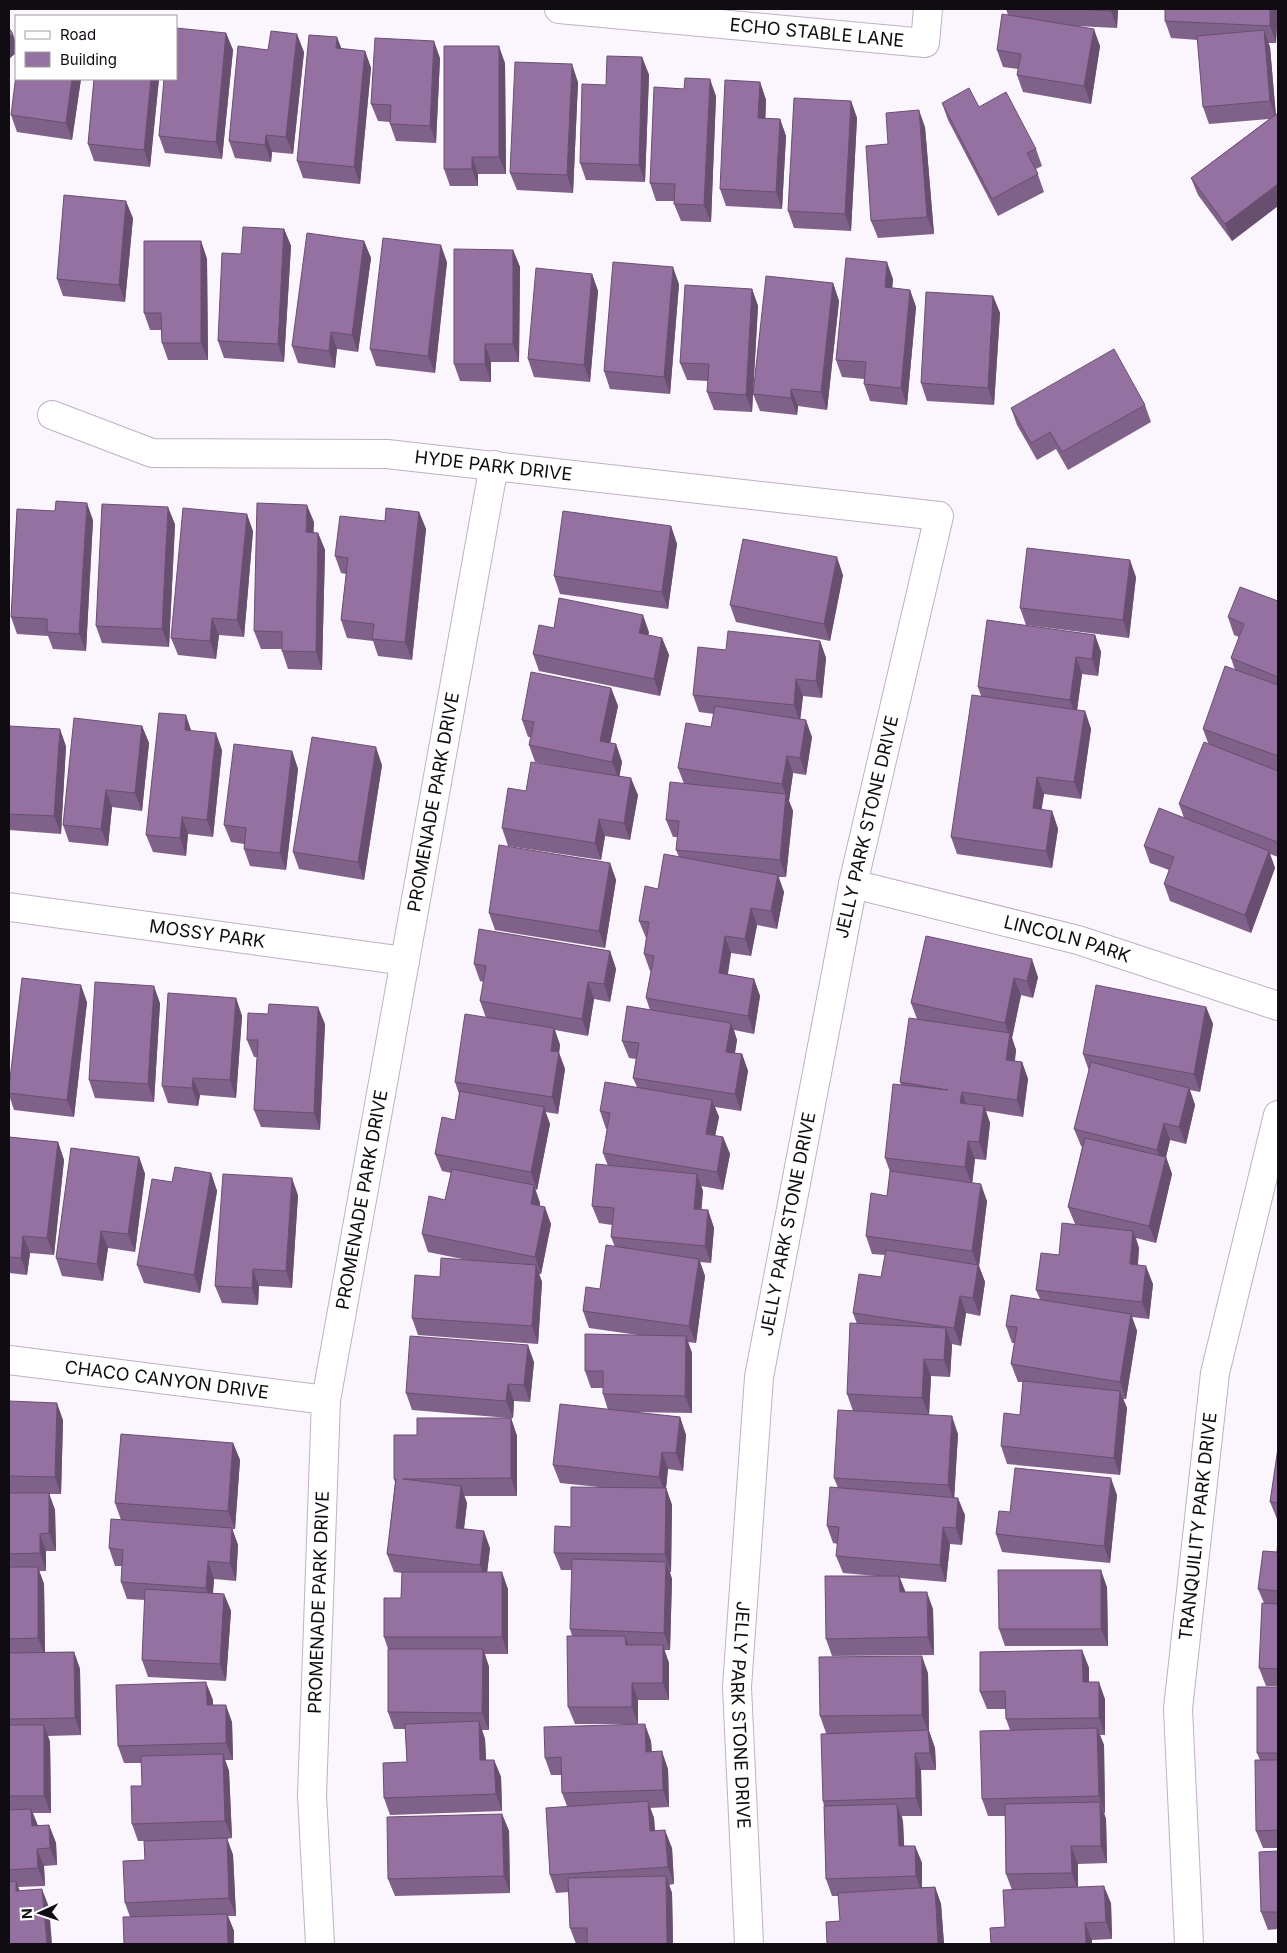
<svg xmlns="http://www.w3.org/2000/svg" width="1287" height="1953" font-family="Inter,sans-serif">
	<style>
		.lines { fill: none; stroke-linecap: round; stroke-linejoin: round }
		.street-casing { stroke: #beb1c3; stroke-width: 30 }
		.street { stroke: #fff; stroke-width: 28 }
		.wall { fill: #7f618a }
		.shaded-wall { fill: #684f70 }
		.building { fill: #9471a0; stroke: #684f70 }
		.labels { text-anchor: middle; stroke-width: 4; stroke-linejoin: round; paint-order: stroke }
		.street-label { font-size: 18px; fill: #110c12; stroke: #fff }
	</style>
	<rect width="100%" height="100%" fill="#fbf5fd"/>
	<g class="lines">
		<defs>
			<g id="street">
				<path id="s1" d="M559 9 925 43 928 9"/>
				<path id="s2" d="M52 415 152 453 387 454 939 516 853 884 759 1377 737 1687 749 1944"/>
				<path id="s3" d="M853 884 1078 940 1278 1006"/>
				<path id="s4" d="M9 907 405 961"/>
				<path id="s5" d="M9 1360 326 1400"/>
				<path id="s6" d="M320 1944 312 1795 326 1400 494 465"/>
				<path id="s7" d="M1189 1944 1178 1709 1215 1373 1278 1115"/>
			</g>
		</defs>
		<use href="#street" class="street-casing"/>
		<use href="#street" class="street"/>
	</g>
	<path class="wall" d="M1006 9H1118L1117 28 1076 26 1100 46 1091 104 1023 92 1017 75 1018 69 1003 67 997 50 1008 15Z
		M1165 9H1278L1276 43H1268L1270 47 1276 115 1278 113V206L1232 241 1198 195 1191 178 1269 119 1209 124 1203 107 1198 40 1171 38 1165 21Z
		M226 33 233 50 222 159 165 153 159 136Z
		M341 49 365 51 371 68 360 184 303 178 297 161Z
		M268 50 304 52 293 154 272 152 271 162 235 158 229 141Z
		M642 57 649 75 645 182 586 180 580 163 606 85Z
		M440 58 436 143 396 141 390 124V122L378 121 371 104Z
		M505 63 506 174H478V186H450L444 169Z
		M81 79 72 140 17 132 11 115Z
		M94 79H159L150 167 94 161 88 144Z
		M578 82 573 193 517 190 510 173Z
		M760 82 766 100 765 118 780 119 786 136 782 209 726 206 720 189Z
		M716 96 711 222 681 221 674 204V201H656L650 183Z
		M851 101 857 118 851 231 794 228 788 211Z
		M942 103 979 107 1036 149 1042 166 1036 169 1044 192 998 216 948 120Z
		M925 127 934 234 878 238 871 221 888 144Z
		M133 218 125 302 63 296 57 279Z
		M284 229 291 246 284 362 224 358 218 341 241 254Z
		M201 241 207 259 208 360H168L162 343 161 330H150L144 313Z
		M364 241 371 258 358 352 337 349 335 368 298 363 292 346Z
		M513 250 520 267 519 362H491V382L460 381 454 364Z
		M447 262 435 373 376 366 370 349Z
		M592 274 598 291 590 382 534 377 528 359Z
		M893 279 892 288 910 290 916 307 907 405 870 401 864 384V379L842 377 836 360Z
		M833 283 839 301 827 410 798 406 797 415 760 411 753 394Z
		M679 284 670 394 610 389 604 371Z
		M752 289 758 306 752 412 714 410 707 392 708 381 687 380 680 363Z
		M993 296 1000 313 994 405 927 401 921 383Z
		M1145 405 1151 422 1068 470 1056 449 1037 460 1017 425 1011 408Z
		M419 512 426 529 412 660 378 656 373 641 347 638 341 620 346 574 341 573 335 556 385 521Z
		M93 520 86 651 53 649 48 636 17 634 11 617Z
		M314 522 313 533H318L325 550 322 670 288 669 282 651V649H261L254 631Z
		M175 524 169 647 102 643 96 626Z
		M671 526 677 544 668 609 560 594 554 576Z
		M253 531 244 637 219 635 216 659 178 655 171 638Z
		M843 575 830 641 736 622 730 605Z
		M1136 577 1129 638 1026 625 1020 608Z
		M1278 601V857L1270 854 1275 868 1251 933 1170 901 1164 884 1169 870 1150 863 1144 846 1184 818 1179 804 1208 743 1203 729 1235 670 1231 658 1239 637 1234 635 1228 617Z
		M554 628 649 632 648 635 662 638 669 655 660 696 539 671 533 654Z
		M1095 635 1101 652 1098 676 1082 674 1077 710 1085 711 1091 729 1081 799 1044 794 1041 810 1052 811 1058 829 1052 868 957 854 951 837 981 696 978 687Z
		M820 641 826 658 822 698 803 696 800 719 812 737 806 775 793 773 789 801 793 811 786 877H778L784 892 777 929 757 925 751 956 731 953 728 974 754 979 760 996 754 1034 734 1030 737 1040 735 1053 742 1054 748 1071 741 1111 715 1107 719 1117 715 1136 723 1137 730 1154 723 1190 701 1186 703 1191 701 1210H708L714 1228 711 1263 700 1262 705 1276 696 1343 688 1342 692 1353V1413L630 1412 680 1417 686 1435 683 1471 668 1469 666 1488 672 1505 671 1572H670L672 1579 670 1650H664L669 1663V1700H638V1724H575L568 1707 572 1636 570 1629 572 1570H561L554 1553 571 1527 599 1487 560 1483 553 1465 608 1410 603 1394V1388H591L585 1371 638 1335 589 1328 583 1311 600 1289 615 1247 611 1237 612 1225 599 1223 592 1206 608 1166 603 1153 607 1129H606L600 1111 637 1087 633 1078 636 1059 629 1058 622 1041 650 1010 646 998 651 971H650L644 954 646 938 639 921 658 889 679 857 676 850 678 837H673L666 820 684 784 678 768 711 727 714 714 699 712 693 695 726 650Z
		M611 688 618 706 610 743 616 744 622 762 619 776 638 795 630 840 605 836 601 860 508 846 502 828 526 791 550 765 535 762 529 745 531 737H528L522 720Z
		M9 726 66 746 61 834 9 830Z
		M142 726 149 743 142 811 112 807 108 846 69 842 63 825Z
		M192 731 222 750 213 837 188 834 186 856 153 852 146 835Z
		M292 751 298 769 286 870 250 866 244 849V844L231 842 224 825Z
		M382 765 364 880 299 869 293 852Z
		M610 863 616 880 605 948 495 930 489 913Z
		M926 936 1038 977 1033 998 1021 995 1012 1038 1016 1050 1015 1061 1022 1062 1028 1079 1023 1117 986 1111 990 1123 986 1160 975 1159 972 1183 987 1201 979 1266 985 1282 980 1316 966 1313 961 1346 952 1344 950 1377 931 1376 929 1415 958 1434 954 1498 965 1515 962 1545 950 1544 946 1582 900 1578 905 1592 933 1609 934 1655 832 1656 826 1639 876 1576 843 1573 836 1556 838 1544 833 1543 827 1526 838 1488 834 1478 853 1411 847 1394 857 1324 853 1313 881 1277 885 1255 872 1254 866 1236 887 1196 890 1172 885 1158 901 1085 900 1082 917 1019 911 1003Z
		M610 951 616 969 610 1002 594 999 588 1036 555 1030 560 1045 559 1053 565 1069 558 1114 545 1112 550 1124 537 1190 535 1189 540 1203V1206L551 1224 541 1274H539L542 1282 538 1344 418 1335 412 1318 440 1277 472 1261 428 1252 422 1234 445 1200 451 1173 442 1171 435 1154 455 1120 459 1094 455 1082 486 1018 480 1001 484 982 480 981 474 964Z
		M236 998 242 1016 236 1098 200 1095 198 1106 168 1103 162 1086Z
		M87 1002 74 1117 14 1110 9 1095V1087Z
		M160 1003 154 1102 95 1098 89 1080Z
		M1206 1007 1213 1024 1200 1092 1190 1090 1195 1105 1186 1144 1170 1140 1166 1157 1172 1174 1156 1243 1136 1238 1139 1248 1138 1265 1153 1284 1149 1319 1132 1317 1137 1331 1126 1399H1123L1127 1408 1120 1475 1007 1464 1001 1446 1020 1415 1023 1382H1018L1011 1364 1015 1343H1012L1006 1326 1040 1299 1036 1290 1059 1255 1080 1225 1075 1224 1068 1207 1082 1147 1081 1146 1074 1129 1089 1071 1083 1054Z
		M325 1024 320 1130 261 1127 254 1110 257 1057H254L247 1040Z
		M9 1137 58 1142 64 1160 54 1255 30 1253 27 1275 9 1273Z
		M139 1157 145 1174 135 1252 108 1248 103 1281 62 1276 56 1258Z
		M211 1173 217 1191 200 1293 144 1283 137 1265 172 1182Z
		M298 1195 292 1288 259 1286 258 1305 222 1303 215 1286Z
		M534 1362 530 1402 514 1401 513 1418H511L517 1436V1496H464L467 1503 464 1529 490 1548 487 1572 508 1589V1654H485L489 1667V1730H482L485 1739 486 1760H494L501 1777 502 1811 390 1815 384 1798 407 1762 405 1729H394L388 1712V1649L384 1637 401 1598 402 1573 394 1572 387 1554 395 1482 394 1479 417 1435 509 1418 412 1410 406 1393Z
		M9 1401 63 1420 61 1494H49L55 1510 56 1551H46V1571H39L44 1584 45 1652H74L80 1669 81 1735 48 1736 50 1742 51 1813H33L38 1826 49 1825 56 1843 57 1865 44 1866 45 1886 18 1887 20 1891 49 1907 9 1944Z
		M233 1443 240 1460 235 1529H232L238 1545 236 1581 214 1579 213 1593 224 1594 231 1611 226 1681 148 1677 142 1660 145 1600 127 1599 121 1582 122 1566H115L109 1548 121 1520 115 1503Z
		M1278 1448V1519H1277L1270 1502Z
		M1117 1495 1110 1563 1002 1552 996 1534 1010 1512Z
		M1278 1540V1686H1266L1259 1668 1264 1603 1258 1589 1277 1552Z
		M1107 1587 1108 1646H1005L999 1629Z
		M1082 1650 1089 1668V1682L1105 1699V1735H1100L1104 1745 1105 1813H1104L1106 1819 1107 1863 1078 1864V1887L1111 1903 1112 1939 1092 1940 1005 1927 1012 1890 1006 1874 1005 1816H988L982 1799 1010 1730 1006 1719V1709H987L980 1692Z
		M928 1673 929 1731 935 1748 936 1770H921L922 1816H902L903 1822 904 1846H915L922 1863V1887H935L941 1904 944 1944H827L840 1921 839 1896H832L826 1879 824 1806 823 1801 826 1733 820 1716Z
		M1278 1687V1848H1263L1256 1831 1260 1760 1257 1753Z
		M213 1700V1705L232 1722 233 1760H225L229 1771 232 1838 227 1839 233 1855 236 1916H228L234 1931V1944H124L130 1917 125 1903 145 1860 144 1841H138L132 1824 142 1786V1763H124L118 1746Z
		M651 1741 652 1752 668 1769 669 1807 650 1808 654 1818 655 1831 672 1848 674 1884 669 1885 672 1893 673 1944H576L570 1928 569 1892 556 1893 550 1875 567 1806 562 1793 561 1775H551L545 1758Z
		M502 1814 509 1831 510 1893 395 1896 388 1879Z
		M1278 1851V1929L1268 1930 1261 1912Z"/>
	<path class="shaded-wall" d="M1111 9H1118L1117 28 1111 11Z
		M1270 9H1278L1276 43 1270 26Z
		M1094 29 1100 46 1091 104 1084 86Z
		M1264 30 1270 47 1276 119 1270 101Z
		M226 33 233 50 222 159 216 142Z
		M13 34 16 43V53L9 59V36Z
		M297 34 304 52 293 154 286 137Z
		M337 37 344 55 336 48Z
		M434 41 440 58 436 143 430 126Z
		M499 46 505 63 506 174 499 157Z
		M365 51 371 68 360 184 354 167Z
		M642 57 649 75 645 182 639 165Z
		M572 64 578 82 573 193 567 175Z
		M72 79H81L72 140 66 123Z
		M151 79H159L150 167 144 150Z
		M710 79 716 96 711 222 704 205Z
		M760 82 766 100 765 135 758 118Z
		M851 101 857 118 851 231 845 214Z
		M919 110 925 127 934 234 927 217Z
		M780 119 786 136 782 209 776 192Z
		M266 135 272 152 271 162 265 145Z
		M472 157 478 174V186L472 169Z
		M1278 184V206L1232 241 1225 224Z
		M126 201 133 218 125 302 119 285Z
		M284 229 291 246 284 362 278 344Z
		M201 241 207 259 208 360 201 343Z
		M364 241 371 258 358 352 352 335Z
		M441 245 447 262 435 373 428 356Z
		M513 250 520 267 519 362 513 344Z
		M887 262 893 279 891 305 885 287Z
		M673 267 679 284 670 394 664 377Z
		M592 274 598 291 590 382 584 365Z
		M833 283 839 301 827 410 821 392Z
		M752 289 758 306 752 412 746 395Z
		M910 290 916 307 907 405 901 388Z
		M993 296 1000 313 994 405 988 388Z
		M331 332 337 349 335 368 329 351Z
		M485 344 491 362V382L485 364Z
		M791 389 798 406 797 415 791 398Z
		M87 503 93 520 86 651 79 634Z
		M307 505 314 522 313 550 306 532Z
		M168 507 175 524 169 647 162 629Z
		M419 512 426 529 412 660 405 642Z
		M247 514 253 531 244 637 237 620Z
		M671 526 677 544 668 609 662 592Z
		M318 533 325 550 322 670 316 652Z
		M837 557 843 575 830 641 824 624Z
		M1130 560 1136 577 1129 638 1123 620Z
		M643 615 649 632 645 650 639 633Z
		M212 618 219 635 216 659 210 641Z
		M1095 635 1101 652 1098 676 1092 659Z
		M662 638 669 655 660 696 654 679Z
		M820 641 826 658 822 698 816 681Z
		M1076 657 1082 674 1076 717 1070 700Z
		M796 679 803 696 800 722 794 705Z
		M611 688 618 706 607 758 600 741Z
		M1085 711 1091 729 1081 799 1074 782Z
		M186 715 192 733 185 730Z
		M806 720 812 737 806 775 800 758Z
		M142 726 149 743 142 811 135 793Z
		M60 729 66 746 61 834 54 816Z
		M216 733 222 750 213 837 207 820Z
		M616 744 622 762 619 779 612 762Z
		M376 747 382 765 364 880 358 862Z
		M292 751 298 769 286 870 280 853Z
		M787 756 793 773 789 801 793 811 786 877 780 860 786 795 782 784Z
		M1037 777 1044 794 1039 826 1033 808Z
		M631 778 638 795 630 840 624 823Z
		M106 790 112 807 108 846 101 829Z
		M1052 811 1058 829 1052 868 1046 851Z
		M182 817 188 834 186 856 180 838Z
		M599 819 605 836 601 860 595 843Z
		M1269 851 1275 868 1251 933 1245 915Z
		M610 863 616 880 605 948 599 931Z
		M778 875 784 892 777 929 771 911Z
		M751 908 757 925 751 956 745 939Z
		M725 936 731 953 725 990 719 973Z
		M610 951 616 969 610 1002 604 984Z
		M1032 959 1038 977 1033 998 1027 981Z
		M1014 978 1021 995 1012 1038 1016 1050 1012 1077 1006 1060 1009 1036 1005 1023Z
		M754 979 760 996 754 1034 748 1016Z
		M588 982 594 999 588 1036 582 1019Z
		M81 985 87 1002 74 1117 67 1100Z
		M154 986 160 1003 154 1102 148 1084Z
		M236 998 242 1016 236 1098 230 1080Z
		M318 1007 325 1024 320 1130 314 1113Z
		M1206 1007 1213 1024 1200 1092 1194 1074Z
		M731 1023 737 1040 732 1069 726 1052Z
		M554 1028 560 1045 559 1053 565 1069 558 1114 552 1097 551 1051Z
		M742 1054 748 1071 741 1111 735 1094Z
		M1022 1062 1028 1079 1023 1117 1017 1100Z
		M193 1078 200 1095 198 1106 192 1088Z
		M1189 1088 1195 1105 1186 1144 1179 1127Z
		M962 1092 968 1109 960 1103Z
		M712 1100 719 1117 712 1151 706 1134Z
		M984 1106 990 1123 986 1160 979 1142Z
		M544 1107 550 1124 537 1190 531 1172Z
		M1164 1123 1170 1140 1166 1157 1172 1174 1156 1243 1149 1226 1163 1167 1157 1150Z
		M723 1137 730 1154 723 1190 717 1172Z
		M968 1141 975 1159 972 1185 965 1167Z
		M58 1142 64 1160 54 1255 47 1238Z
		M139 1157 145 1174 135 1252 128 1234Z
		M211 1173 217 1191 200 1293 194 1275Z
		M697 1174 703 1191 700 1227 694 1209Z
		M292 1178 298 1195 292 1288 286 1271Z
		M981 1184 987 1201 979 1266 985 1282 980 1316 973 1298 978 1267 972 1251Z
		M534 1185 540 1203 537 1222 531 1204Z
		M545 1207 551 1224 541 1274 535 1257Z
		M708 1210 714 1228 711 1263 705 1246Z
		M101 1231 108 1248 103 1281 97 1264Z
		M1133 1231 1139 1248 1136 1282 1130 1264Z
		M23 1236 30 1253 27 1275 21 1258Z
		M699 1259 705 1276 696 1343 689 1326Z
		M536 1265 542 1282 538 1344 532 1326Z
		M1146 1266 1153 1284 1149 1319 1142 1302Z
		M253 1269 259 1286 258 1305 252 1288Z
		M960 1296 966 1313 961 1346 954 1328Z
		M1131 1314 1137 1331 1126 1399 1120 1382Z
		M946 1328 952 1346 950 1377 944 1360Z
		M686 1336 692 1353V1413L685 1396Z
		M528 1345 534 1362 530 1402 524 1385Z
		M924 1359 931 1376 929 1415 922 1398Z
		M508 1384 514 1401 513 1418 506 1401Z
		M1120 1391 1127 1408 1120 1475 1114 1458Z
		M57 1403 63 1420 61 1494 55 1477Z
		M952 1416 958 1434 954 1502 948 1485Z
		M680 1417 686 1435 683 1471 676 1453Z
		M511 1418 517 1436V1496L511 1478Z
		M233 1443 240 1460 235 1529 228 1511Z
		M662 1452 668 1469 666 1488 672 1505 671 1572 665 1554 666 1494 659 1477Z
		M1111 1478 1117 1495 1110 1563 1104 1546Z
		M461 1486 467 1503 462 1545 456 1528Z
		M49 1493 55 1510 56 1551 49 1533Z
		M958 1498 965 1515 962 1545 956 1528Z
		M943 1527 950 1544 946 1582 940 1565Z
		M232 1528 238 1545 236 1581 230 1563Z
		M484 1531 490 1548 486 1582 480 1565Z
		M40 1534 46 1551V1571L40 1553Z
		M208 1561 214 1579 212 1605 206 1588Z
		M666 1562 672 1579 670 1650 664 1633Z
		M38 1567 44 1584 45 1656 38 1638Z
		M1101 1570 1107 1587 1108 1646 1101 1629Z
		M502 1572 508 1589V1654L502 1637Z
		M899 1576 906 1593 900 1592Z
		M927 1592 933 1609 934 1655 928 1637Z
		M224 1594 231 1611 226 1681 220 1664Z
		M625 1636 632 1654 626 1645Z
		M663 1645 669 1663V1700L663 1683Z
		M483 1649 489 1667V1730L482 1713Z
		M1082 1650 1089 1668V1700L1083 1682Z
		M74 1652 80 1669 81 1735 75 1718Z
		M922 1656 928 1673 929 1731 935 1748 936 1770 930 1753 928 1731 922 1715Z
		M206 1682 213 1700V1722L207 1705Z
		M1099 1682 1105 1699V1735L1099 1718Z
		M632 1683 638 1700V1724L632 1707Z
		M226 1705 232 1722 233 1760 226 1743Z
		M479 1721 485 1739 487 1777 480 1760Z
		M645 1724 651 1741 652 1769 646 1752Z
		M44 1725 50 1742 51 1813 44 1796Z
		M1097 1728 1104 1745 1105 1813 1099 1796Z
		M662 1751 668 1769 669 1807 663 1790Z
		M915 1753 921 1770 922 1816 916 1798Z
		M223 1754 229 1771 232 1838 225 1821Z
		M494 1760 501 1777 502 1811 496 1794Z
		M648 1801 654 1818 656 1849 650 1831Z
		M1100 1802 1106 1819 1107 1863 1101 1846Z
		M897 1804 903 1822 905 1863 899 1846Z
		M31 1809 38 1826H32Z
		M502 1814 509 1831 510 1893 504 1876Z
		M49 1825 56 1843 57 1865 50 1848Z
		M665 1830 672 1848 674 1884 668 1867Z
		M227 1838 233 1855 236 1916 229 1898Z
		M915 1846 922 1863V1894L916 1876Z
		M1071 1846 1078 1864V1890L1072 1873Z
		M37 1849 44 1866 45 1886 38 1868Z
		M666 1876 672 1893 673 1944H667Z
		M16 1881 22 1898 16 1891Z
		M1104 1886 1111 1903 1112 1939 1106 1922Z
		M935 1887 941 1904 944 1944H938Z
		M42 1889 49 1907 52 1944H47Z
		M227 1914 234 1931V1944H228Z
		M1085 1923 1092 1940V1944H1086Z"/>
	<path class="building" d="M1070 9H1111V11Z
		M1165 9H1270V26L1165 21Z
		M1002 14 1094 29 1084 86 1017 75 1021 54 997 50Z
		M9 28 13 34 9 36Z
		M176 28 226 33 216 142 159 136 164 79H176Z
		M1264 30 1270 101 1203 107 1197 36Z
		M271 31 297 34 286 137 266 135 265 145 229 141 238 46 268 50Z
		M309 35 337 37 336 48 365 51 354 167 297 161Z
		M375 38 434 41 430 126 390 124 391 105 371 104Z
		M444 46H499V157H472V169H444Z
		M607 56 642 57 639 165 580 163 582 84 606 85Z
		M515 62 572 64 567 175 510 173Z
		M16 75V79H72L66 123 11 115Z
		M685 78 710 79 704 205 674 204 675 184 650 183 654 87 684 89Z
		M94 79H151L144 150 88 144Z
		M725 80 760 82 758 118 780 119 776 192 720 189Z
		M969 88 979 107 1006 92 1036 149 1027 153 1038 174 992 199 942 103Z
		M794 98 851 101 845 214 788 211Z
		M919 110 927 217 871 221 866 146 888 144 886 113Z
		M1278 113V184L1225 224 1191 178Z
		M64 195 126 201 119 285 57 279Z
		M243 227 284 229 278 344 218 341 222 253 241 254Z
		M307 233 364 241 352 335 331 332 329 351 292 346Z
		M383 238 441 245 428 356 370 349Z
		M144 241H201V343H162L161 313H144Z
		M454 249 513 250V344H485V364H454Z
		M846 258 887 262 885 287 910 290 901 388 864 384 866 362 836 360Z
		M613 262 673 267 664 377 604 371Z
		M536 268 592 274 584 365 528 359Z
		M766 276 833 283 821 392 791 389V398L753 394Z
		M685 285 752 289 746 395 707 392 709 364 680 363Z
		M926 292 993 296 988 388 921 383Z
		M1114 349 1145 405 1062 452 1050 432 1031 443 1011 408Z
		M56 501 87 503 79 634 47 632V619L11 617 17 509 55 511Z
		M257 503 307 505 306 532 318 533 316 652 282 651V632L254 631Z
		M102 504 168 507 162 629 96 626Z
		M183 508 247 514 237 620 212 618 210 641 171 638Z
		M386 508 419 512 405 642 372 639 374 624 341 620 348 558 335 556 340 516 385 521Z
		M563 511 671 526 662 592 554 576Z
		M743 539 837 557 824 624 730 605Z
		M1027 548 1130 560 1123 620 1020 608Z
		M1240 587 1278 601V677L1231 658 1244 624 1228 617Z
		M559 598 643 615 639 633 662 638 654 679 533 654 539 625 554 628Z
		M987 620 1095 635 1092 659 1076 657 1070 700 978 687Z
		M728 631 820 641 816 681 796 679 794 705 693 695 698 647 726 650Z
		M1225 666 1278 685V756L1203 729Z
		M531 672 611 688 600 741 616 744 612 762 529 745 534 722 522 720Z
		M972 695 1085 711 1074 782 1037 777 1033 808 1052 811 1046 851 951 837Z
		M715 706 806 720 800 758 787 756 782 784 678 768 686 723 711 727Z
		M159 713 186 715 185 730 216 733 207 820 182 817 180 838 146 835Z
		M74 718 142 726 135 793 106 790 101 829 63 825Z
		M9 726 60 729 54 816 9 814Z
		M312 737 376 747 358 862 293 852Z
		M1204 742 1278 771V838L1277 842 1179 804Z
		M234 744 292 751 280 853 244 849 246 828 224 825Z
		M531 762 631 778 624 823 599 819 595 843 502 828 508 788 526 791Z
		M670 782 786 794 780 860 676 850 679 821 666 820Z
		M1159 808 1269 851 1245 915 1164 884 1174 857 1144 846Z
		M499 845 610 863 599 931 489 913Z
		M664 854 778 875 771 911 751 908 745 939 725 936 719 973 754 979 748 1016 646 998 654 956 644 954 649 922 639 921 645 886 658 889Z
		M479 929 610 951 604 984 588 982 582 1019 480 1001 486 966 474 964Z
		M926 936 1032 959 1027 981 1014 978 1005 1023 911 1003Z
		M22 978 81 985 67 1100 9 1093V1087Z
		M95 982 154 986 148 1084 89 1080Z
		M1096 985 1206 1007 1194 1074 1083 1054Z
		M168 993 236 998 230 1080 193 1078 192 1088 162 1086Z
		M269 1004 318 1007 314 1113 254 1110 258 1040H247L248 1013 268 1014Z
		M627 1006 731 1023 726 1052 742 1054 735 1094 633 1078 639 1043 622 1041Z
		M465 1014 554 1028 551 1051 559 1052 552 1097 455 1082Z
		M909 1018 1010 1033 1006 1060 1022 1062 1017 1100 962 1092 960 1103 984 1106 979 1142 968 1141 965 1167 885 1158 893 1084 948 1090 900 1082Z
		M1091 1062 1189 1088 1179 1127 1164 1123 1157 1150 1074 1129Z
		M605 1082 712 1100 706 1134 723 1137 717 1172 603 1153 610 1113 600 1111Z
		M460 1091 544 1107 531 1172 435 1154 442 1117 455 1120Z
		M9 1137 58 1142 47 1238 23 1236 21 1258 9 1257Z
		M1085 1138 1166 1157 1149 1226 1068 1207Z
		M71 1148 139 1157 128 1234 101 1231 97 1264 56 1258Z
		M596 1164 697 1174 694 1209 708 1210 705 1246 611 1237 614 1208 592 1206Z
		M175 1167 211 1173 194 1275 137 1265 152 1179 172 1182Z
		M452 1169 534 1185 531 1204 545 1207 535 1257 422 1234 429 1196 445 1200Z
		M890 1171 981 1184 972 1251 866 1236 871 1193 887 1196Z
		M223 1174 292 1178 286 1271 253 1269 252 1288 215 1286Z
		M1062 1223 1133 1231 1130 1264 1146 1266 1142 1302 1036 1290 1041 1253 1059 1255Z
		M606 1245 699 1259 689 1326 583 1311 586 1287 600 1289Z
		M886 1250 978 1265 973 1298 960 1296 954 1328 853 1313 859 1274 881 1277Z
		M441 1258 536 1265 532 1326 412 1318 415 1275 440 1277Z
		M1011 1295 1131 1314 1120 1382 1011 1364 1017 1327 1006 1326Z
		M850 1323 946 1328 944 1360 924 1359 922 1398 847 1394Z
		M585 1334 686 1336 685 1396 603 1394V1371H585Z
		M410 1336 528 1345 524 1385 508 1384 506 1401 406 1393Z
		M1023 1381 1120 1391 1114 1458 1001 1446 1004 1413 1020 1415Z
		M9 1401 57 1403 55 1477 9 1476Z
		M560 1404 680 1417 676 1453 662 1452 659 1477 553 1465Z
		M838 1410 952 1416 948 1485 834 1478Z
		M417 1418H511V1478L403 1479 461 1486 456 1528 484 1531 480 1565 387 1554 396 1479H394V1435H417Z
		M121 1434 233 1443 228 1511 115 1503Z
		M1278 1448V1503L1270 1502Z
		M1015 1468 1111 1478 1104 1546 996 1534 999 1511 1010 1512Z
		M571 1487 666 1488 665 1554 554 1553 555 1526 571 1527Z
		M830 1487 958 1498 956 1528 943 1527 940 1565 836 1556 839 1527 827 1526Z
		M9 1493H49V1533L40 1534V1553L9 1554Z
		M111 1519 232 1528 230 1563 208 1561 206 1588 121 1582 123 1550 109 1548Z
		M1278 1540V1591L1258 1589 1263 1551 1277 1552Z
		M572 1559 666 1562 664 1633 570 1629Z
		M9 1567H38V1638L9 1639Z
		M998 1570H1101V1629H999Z
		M402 1572H502V1637H384V1598H401Z
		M825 1576H899L900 1592H927L928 1637 826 1639Z
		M145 1589 224 1594 220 1664 142 1660Z
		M1262 1603 1278 1604V1669L1259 1668Z
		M567 1636H625L626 1645H663V1683H632V1707H568Z
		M388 1649H483L482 1713 388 1712Z
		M1082 1650 1083 1682H1099V1718L1006 1719 1005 1691 980 1692V1652Z
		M74 1652 75 1718 9 1719V1653Z
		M922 1656V1715L820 1716 819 1657Z
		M206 1682 207 1705H226V1743L118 1746 116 1685Z
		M1257 1687H1278V1753H1257Z
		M479 1721 480 1760H494L496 1794 384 1798 383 1763 407 1762 405 1724Z
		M645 1724 646 1752 662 1751 663 1790 562 1793 561 1757 545 1758 544 1727Z
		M9 1725H44V1796H9Z
		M1097 1728 1099 1796 982 1799 980 1731Z
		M928 1730 930 1753H915L916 1798 823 1801 821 1734Z
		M223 1754 225 1821 132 1824 131 1786H142L141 1756Z
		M1255 1760H1278V1830L1256 1831Z
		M648 1801 650 1831 665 1830 668 1867 550 1875 546 1808Z
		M1100 1802 1101 1846H1071L1072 1873 1006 1874 1005 1804Z
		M897 1804 899 1846H915L916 1876 826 1879 824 1806Z
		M31 1809 32 1826 49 1825 50 1848 37 1849 38 1868 9 1870V1810Z
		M502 1814 504 1876 388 1879 387 1817Z
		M227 1838 229 1898 125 1903 123 1861 145 1860 144 1841Z
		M1278 1851V1912H1261L1259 1852Z
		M666 1876 667 1944H587V1928H570L568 1878Z
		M16 1881V1891L42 1889 47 1944H9V1882Z
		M1104 1886 1106 1922 1085 1923 1086 1944H991L990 1928 1005 1927 1003 1890Z
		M935 1887 938 1944H827L826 1922 840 1921 838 1893Z
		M227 1914 228 1944H124L123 1917Z"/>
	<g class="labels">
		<g class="street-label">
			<text dy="6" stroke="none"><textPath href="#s1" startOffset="259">ECHO STABLE LANE</textPath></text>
			<text dy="6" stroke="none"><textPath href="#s2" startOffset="449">HYDE PARK DRIVE</textPath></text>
			<text dy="6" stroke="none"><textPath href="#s6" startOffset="1152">PROMENADE PARK DRIVE</textPath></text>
			<text transform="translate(867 827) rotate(-77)" y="6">JELLY PARK STONE DRIVE</text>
			<text dy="6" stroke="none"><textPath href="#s4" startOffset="200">MOSSY PARK</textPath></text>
			<text dy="6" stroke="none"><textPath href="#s3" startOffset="221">LINCOLN PARK</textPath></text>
			<text dy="6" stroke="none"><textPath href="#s6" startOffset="748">PROMENADE PARK DRIVE</textPath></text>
			<text transform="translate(788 1224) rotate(-79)" y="6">JELLY PARK STONE DRIVE</text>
			<text dy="6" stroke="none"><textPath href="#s5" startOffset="159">CHACO CANYON DRIVE</textPath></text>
			<text dy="6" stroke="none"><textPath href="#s7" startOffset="419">TRANQUILITY PARK DRIVE</textPath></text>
			<text dy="6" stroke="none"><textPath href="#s6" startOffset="342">PROMENADE PARK DRIVE</textPath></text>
			<text dy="6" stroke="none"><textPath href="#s2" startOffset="2116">JELLY PARK STONE DRIVE</textPath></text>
		</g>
	</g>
	<rect width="1287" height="1953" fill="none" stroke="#110c12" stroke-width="20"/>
	<rect x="15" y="15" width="162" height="65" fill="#ffffff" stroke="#a09ea0"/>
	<rect x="25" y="31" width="25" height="8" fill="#ffffff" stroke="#a09ea0"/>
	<text x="60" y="40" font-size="15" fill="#110c12">Road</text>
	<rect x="25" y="52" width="25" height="15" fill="#9471a0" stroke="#a09ea0"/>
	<text x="60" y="65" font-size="15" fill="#110c12">Building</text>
	<g transform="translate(40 1913) rotate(267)" stroke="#ffffff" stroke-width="4" paint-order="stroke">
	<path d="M0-4L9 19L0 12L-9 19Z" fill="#110c12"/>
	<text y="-8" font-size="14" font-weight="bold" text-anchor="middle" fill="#110c12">N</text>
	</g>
</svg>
